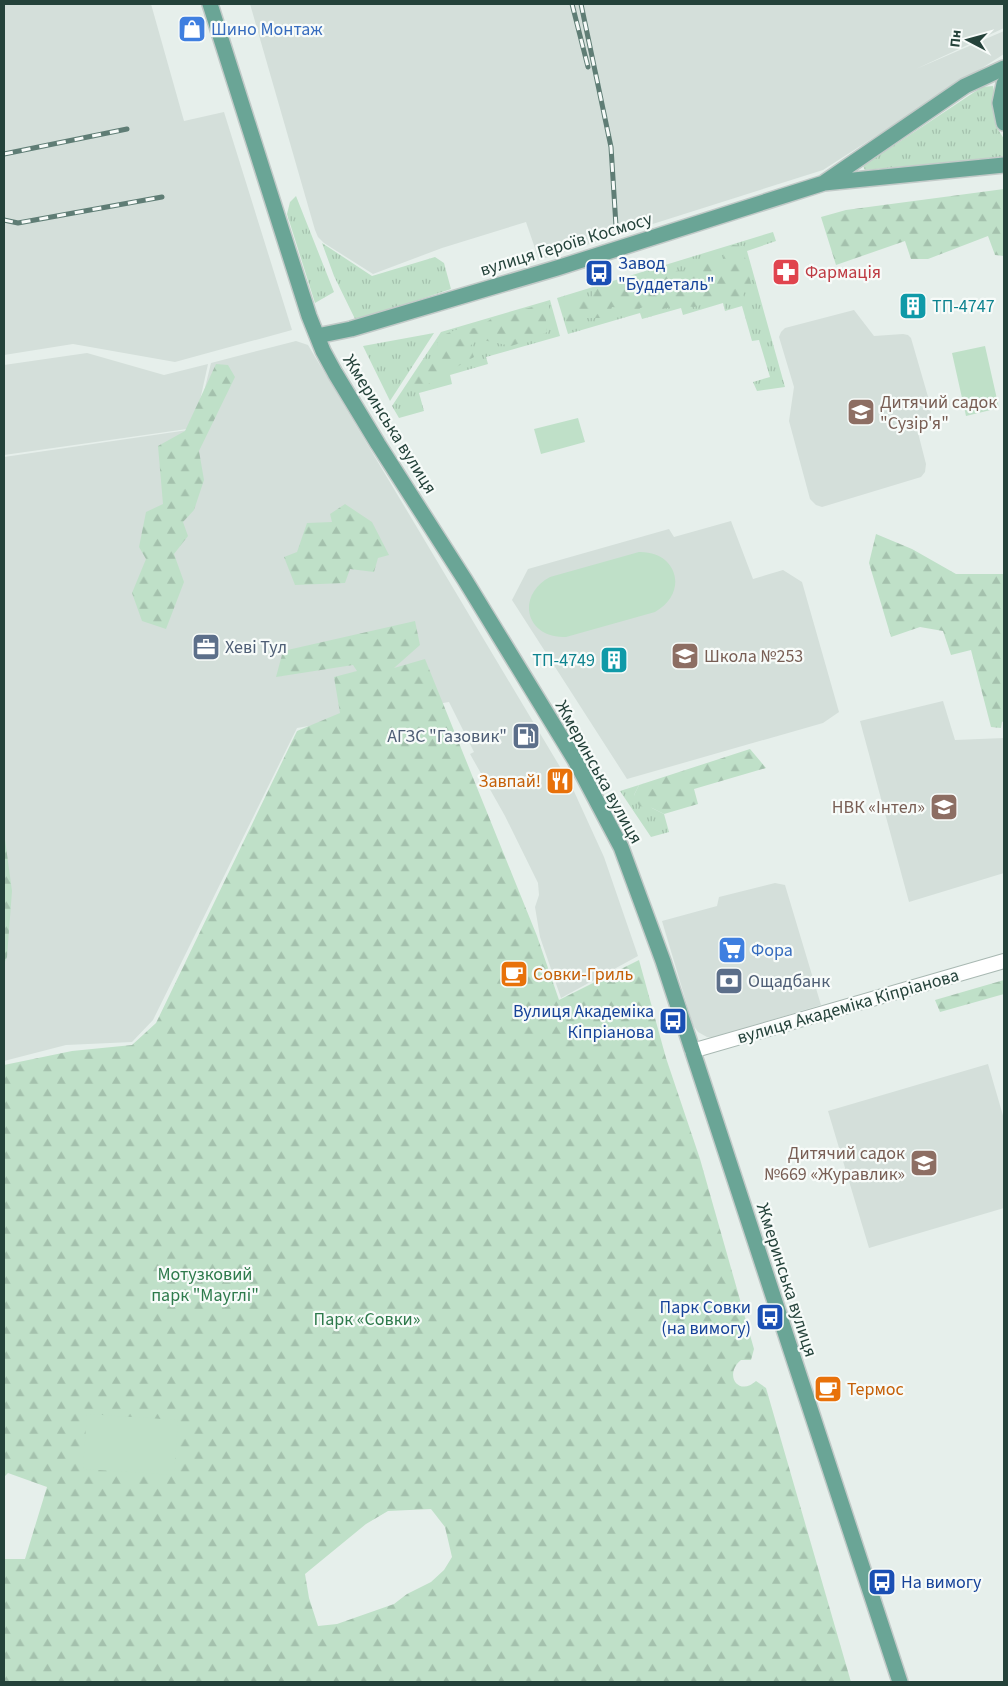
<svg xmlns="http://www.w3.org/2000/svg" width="1008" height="1686" font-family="'Source Sans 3',sans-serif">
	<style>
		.built { fill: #d4dfda }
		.grass { fill: url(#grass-tufts) }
		.forest { fill: url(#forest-firs); fill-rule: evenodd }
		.pitch { fill: #bfe0c8 }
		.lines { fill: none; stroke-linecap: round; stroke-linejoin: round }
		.minor-casing { stroke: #a8b8b2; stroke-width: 16 }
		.major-casing { stroke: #c2cac8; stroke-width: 18 }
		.minor { stroke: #fff; stroke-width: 14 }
		.major { stroke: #6aa596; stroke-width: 15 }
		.rail-casing { stroke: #5f7d75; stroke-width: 5 }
		.rail { stroke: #f7fbf9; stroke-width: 3; stroke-dasharray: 9; stroke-linecap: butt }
		.labels { text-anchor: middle; stroke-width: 4.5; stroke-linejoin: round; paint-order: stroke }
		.shop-label { font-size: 18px; fill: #366cbe; stroke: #f7fbf9; text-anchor: start }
		.street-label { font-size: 18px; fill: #24423a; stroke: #f7fbf9 }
		.transit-label { font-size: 18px; fill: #164399; stroke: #f7fbf9; text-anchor: start }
		.health-label { font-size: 18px; fill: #be3a42; stroke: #f7fbf9; text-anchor: start }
		.culture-label { font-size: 18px; fill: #0d838f; stroke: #f7fbf9; text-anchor: start }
		.education-label { font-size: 18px; fill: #785e54; stroke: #f7fbf9; text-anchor: start }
		.service-label { font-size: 18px; fill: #4e5e75; stroke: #f7fbf9; text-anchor: start }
		.food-label { font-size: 18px; fill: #c56008; stroke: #f7fbf9; text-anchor: start }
		.park-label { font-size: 18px; fill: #2d7a4b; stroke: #f7fbf9 }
	</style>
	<defs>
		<pattern id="grass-tufts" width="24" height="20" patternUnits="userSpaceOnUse" patternTransform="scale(1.25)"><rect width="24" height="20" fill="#bfe0c8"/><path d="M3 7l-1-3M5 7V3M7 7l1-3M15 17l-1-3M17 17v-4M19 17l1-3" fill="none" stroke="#a4c1ad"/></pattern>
		<pattern id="forest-firs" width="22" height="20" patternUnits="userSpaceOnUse" patternTransform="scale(1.25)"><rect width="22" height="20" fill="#bfe0c8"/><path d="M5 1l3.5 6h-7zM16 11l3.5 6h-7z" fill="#a4c1ad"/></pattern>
	</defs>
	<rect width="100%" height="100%" fill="#e6efeb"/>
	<path class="built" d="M4 4H151L184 121 224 112 292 330 175 362 73 344 4 355Z
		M250 4H1004V28L916 69 1004 31V54L823 170 539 260 526 222 442 248 373 274 324 243 318 237 315 230Z
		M854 310 874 336 903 334 908 335 911 338 931 407 930 417 916 425 926 464 925 472 921 477 822 507 816 505 810 499 789 421 794 387 779 337 781 332 785 328Z
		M296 341 308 345 572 787 604 857 638 956 561 998 540 937 535 907 539 895 538 883 505 816 470 754 474 752 449 702 297 728 153 1020 132 1042 66 1045 4 1061V457L195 429 211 363Z
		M87 353 164 375 208 364 194 428 4 455V365Z
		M731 521 753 579 783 570 802 582 839 712 823 723 627 779 512 600 528 569 669 529 674 537Z
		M943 701 955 740 1004 738V873L909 902 860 721Z
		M775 883 785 885 821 1005 712 1038 707 1037 698 1032 693 1025 662 921 717 906 719 897Z
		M988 1064 1004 1119V1208L869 1248 828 1111Z"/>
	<path class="grass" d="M993 86 995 96 992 106 996 126 1004 139V157L865 170 863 166 982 87Z
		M296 196 334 292 315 303 287 214 290 202Z
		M773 232 776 241 747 251 785 387 757 391 753 382 770 377 759 340 752 341 742 306 725 311 723 303 683 315 681 308 642 319 640 313 568 334 557 298Z
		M322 243 372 276 435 257 444 263 451 289 356 321 334 276Z
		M550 300 560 336 486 357 488 364 450 375 452 384 419 393 424 411 399 418 392 406 441 332Z
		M434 333 390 401 363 346Z
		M639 785 634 795 652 808 664 814 669 832 651 837 620 791Z"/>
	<path class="forest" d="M1004 189V256L995 255 988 236 928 259H911L905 241 836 265 821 217 846 210Z
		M733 245 744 246V253L752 288 743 293 745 303 733 304 726 297 694 307 680 305 654 311 645 306 634 311 625 308 612 307 608 318H587L581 327 572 329C564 322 564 315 565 305L575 298 589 303 594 300 593 294 600 286 613 284 625 290 639 286 647 278 662 277 674 271 694 270 697 263H711L715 266 721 267 724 258 723 250Z
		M548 303 550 312 546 320 547 332 536 338 511 346 478 339 470 346 474 357 448 372 442 379 414 389 412 383 422 365 438 356 437 343 443 335 458 329 478 328 494 317Z
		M216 364 228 365 235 377 199 451 204 480 194 510 183 522 188 536 174 554 184 582 166 629 142 621 132 593 146 559 139 547 146 512 163 504 158 446 185 431Z
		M345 504 372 522 389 555 378 558 374 572 350 569 345 583 295 585 284 557 297 552 307 523 332 522 330 514Z
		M876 534 912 549 956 574H1004V721L1002 722 1001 728 991 727 971 650 951 655 943 631 920 627 891 637 869 563Z
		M415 621 420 645 394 668 425 659 537 936 559 1000 639 960 666 1058 700 1159 754 1349 751 1360H741C723 1375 739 1397 756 1381L766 1388 851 1682H4V1559H25L47 1487 8 1473 4 1477V1065L72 1051 132 1045 156 1023 297 731 340 713 334 677 357 671 353 665 276 677 283 651ZM431 1509 445 1527 452 1557 444 1570 431 1582 407 1594 394 1604 337 1624 318 1626 309 1598 305 1574 366 1524 388 1511Z
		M750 749 766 768 694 789 698 804 664 814 652 808 639 806 634 795 639 785Z
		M4 832 12 891 7 957 4 964Z
		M1004 980V994L940 1012 935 1000Z"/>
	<path class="pitch" d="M985 346 999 408 966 416 952 353Z
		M578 418 585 442 541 454 534 429Z
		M639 552C678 551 689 593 655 612L566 637C526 639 515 596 550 577Z
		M87 1414 178 1420 174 1475 83 1469Z"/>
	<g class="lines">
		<defs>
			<path id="minor" d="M692 1051 1004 961"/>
			<path id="major" d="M210 4 309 316 323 351 335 373 378 444 465 580 575 760 621 847 663 961 900 1682
				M1004 84 1000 103 1004 123
				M825 182 965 86 1004 68
				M317 336 351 329 557 268 824 183 1004 165"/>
		</defs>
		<use href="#minor" class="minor-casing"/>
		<use href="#major" class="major-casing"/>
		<use href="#minor" class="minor"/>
		<use href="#major" class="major"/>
		<defs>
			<path id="rail" d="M572 4 588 67
				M581 4 611 147 616 226
				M4 154 127 129
				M4 220 18 223 162 197"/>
		</defs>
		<use href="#rail" class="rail-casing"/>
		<use href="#rail" class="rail"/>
	</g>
	<defs>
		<symbol id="shop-square" viewBox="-11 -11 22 22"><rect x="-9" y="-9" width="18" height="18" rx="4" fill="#3f7fe0" stroke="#f7fbf9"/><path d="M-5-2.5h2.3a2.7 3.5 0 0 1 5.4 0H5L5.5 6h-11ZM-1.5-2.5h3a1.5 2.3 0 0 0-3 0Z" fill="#fff"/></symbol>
		<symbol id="pharmacy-square" viewBox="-11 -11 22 22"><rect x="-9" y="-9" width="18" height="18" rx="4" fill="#e0444e" stroke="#f7fbf9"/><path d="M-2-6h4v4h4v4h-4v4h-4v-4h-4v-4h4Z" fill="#fff"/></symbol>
		<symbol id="bus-square" viewBox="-11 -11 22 22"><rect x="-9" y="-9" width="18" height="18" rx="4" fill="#1a4fb4" stroke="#f7fbf9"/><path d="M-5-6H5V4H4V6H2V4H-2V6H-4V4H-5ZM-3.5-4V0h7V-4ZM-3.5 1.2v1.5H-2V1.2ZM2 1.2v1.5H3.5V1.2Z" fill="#fff"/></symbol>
		<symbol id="building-square" viewBox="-11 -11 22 22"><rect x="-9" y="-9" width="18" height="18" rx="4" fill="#0f9aa8" stroke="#f7fbf9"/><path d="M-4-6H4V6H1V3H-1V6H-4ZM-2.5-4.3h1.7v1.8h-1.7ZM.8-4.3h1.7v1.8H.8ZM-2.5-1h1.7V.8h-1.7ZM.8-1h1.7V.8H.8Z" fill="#fff"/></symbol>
		<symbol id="school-square" viewBox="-11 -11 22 22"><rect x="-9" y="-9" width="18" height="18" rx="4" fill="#8d6e63" stroke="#f7fbf9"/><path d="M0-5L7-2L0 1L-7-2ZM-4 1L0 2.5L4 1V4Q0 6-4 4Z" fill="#fff"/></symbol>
		<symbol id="office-square" viewBox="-11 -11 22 22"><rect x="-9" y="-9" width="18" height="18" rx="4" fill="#5c6f8a" stroke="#f7fbf9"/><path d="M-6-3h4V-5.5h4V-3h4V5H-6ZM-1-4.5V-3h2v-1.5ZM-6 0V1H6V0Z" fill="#fff"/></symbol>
		<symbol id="fuel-square" viewBox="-11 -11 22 22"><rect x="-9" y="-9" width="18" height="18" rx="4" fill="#5c6f8a" stroke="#f7fbf9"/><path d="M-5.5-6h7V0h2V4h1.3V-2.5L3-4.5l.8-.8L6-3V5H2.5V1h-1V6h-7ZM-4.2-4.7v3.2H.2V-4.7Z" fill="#fff"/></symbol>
		<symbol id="restaurant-square" viewBox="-11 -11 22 22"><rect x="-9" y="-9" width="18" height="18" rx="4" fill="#e8710a" stroke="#f7fbf9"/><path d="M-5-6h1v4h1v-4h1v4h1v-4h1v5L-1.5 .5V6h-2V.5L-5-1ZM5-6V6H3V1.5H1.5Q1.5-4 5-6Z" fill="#fff"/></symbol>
		<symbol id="supermarket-square" viewBox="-11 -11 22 22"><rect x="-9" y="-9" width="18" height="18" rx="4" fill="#3f7fe0" stroke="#f7fbf9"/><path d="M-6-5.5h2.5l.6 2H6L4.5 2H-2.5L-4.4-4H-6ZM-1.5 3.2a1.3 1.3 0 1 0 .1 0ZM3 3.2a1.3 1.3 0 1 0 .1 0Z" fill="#fff"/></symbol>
		<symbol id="cafe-square" viewBox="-11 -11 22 22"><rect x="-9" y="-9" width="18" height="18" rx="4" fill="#e8710a" stroke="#f7fbf9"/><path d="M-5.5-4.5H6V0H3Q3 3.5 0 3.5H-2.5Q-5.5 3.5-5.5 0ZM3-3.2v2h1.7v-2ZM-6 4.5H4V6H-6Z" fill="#fff"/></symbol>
		<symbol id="bank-square" viewBox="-11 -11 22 22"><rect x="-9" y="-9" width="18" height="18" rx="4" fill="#5c6f8a" stroke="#f7fbf9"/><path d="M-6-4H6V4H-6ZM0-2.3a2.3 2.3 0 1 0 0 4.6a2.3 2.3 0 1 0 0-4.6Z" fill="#fff"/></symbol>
	</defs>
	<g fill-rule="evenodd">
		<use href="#shop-square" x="176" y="13" width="32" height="32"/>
		<use href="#pharmacy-square" x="770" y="256" width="32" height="32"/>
		<use href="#bus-square" x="583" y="257" width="32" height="32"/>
		<use href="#building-square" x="897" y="290" width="32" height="32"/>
		<use href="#school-square" x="845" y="396" width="32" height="32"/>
		<use href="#office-square" x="190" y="631" width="32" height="32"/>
		<use href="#school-square" x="669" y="640" width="32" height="32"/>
		<use href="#building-square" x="598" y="644" width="32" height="32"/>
		<use href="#fuel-square" x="510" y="720" width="32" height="32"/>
		<use href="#restaurant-square" x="544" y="765" width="32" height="32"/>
		<use href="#school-square" x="928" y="791" width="32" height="32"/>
		<use href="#supermarket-square" x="716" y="934" width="32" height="32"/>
		<use href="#cafe-square" x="498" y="958" width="32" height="32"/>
		<use href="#bank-square" x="713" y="965" width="32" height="32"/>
		<use href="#bus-square" x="657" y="1005" width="32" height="32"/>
		<use href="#school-square" x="908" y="1147" width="32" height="32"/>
		<use href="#bus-square" x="754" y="1301" width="32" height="32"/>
		<use href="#cafe-square" x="812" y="1373" width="32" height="32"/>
		<use href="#bus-square" x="866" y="1566" width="32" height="32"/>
	</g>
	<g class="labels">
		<g class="shop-label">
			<text x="211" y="35">Шино Монтаж</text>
			<text x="751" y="956">Фора</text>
		</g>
		<g class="street-label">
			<text transform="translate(566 244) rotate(-17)" y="6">вулиця Героїв Космосу</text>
			<text transform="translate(390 424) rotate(58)" y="6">Жмеринська вулиця</text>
			<text transform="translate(599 772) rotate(61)" y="6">Жмеринська вулиця</text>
			<text transform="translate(848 1006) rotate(-16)" y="6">вулиця Академіка Кіпріанова</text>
			<text transform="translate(787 1280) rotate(72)" y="6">Жмеринська вулиця</text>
		</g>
		<g class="transit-label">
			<text x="618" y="269">Завод<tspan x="618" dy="21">"Буддеталь"</tspan></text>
			<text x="654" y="1017" text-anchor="end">Вулиця Академіка<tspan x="654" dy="21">Кіпріанова</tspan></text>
			<text x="751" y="1313" text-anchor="end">Парк Совки<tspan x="751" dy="21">(на вимогу)</tspan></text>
			<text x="901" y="1588">На вимогу</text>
		</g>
		<g class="health-label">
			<text x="805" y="278">Фармація</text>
		</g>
		<g class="culture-label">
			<text x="932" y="312">ТП-4747</text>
			<text x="595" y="666" text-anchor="end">ТП-4749</text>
		</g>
		<g class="education-label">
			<text x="880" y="408">Дитячий садок<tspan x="880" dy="21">"Сузір'я"</tspan></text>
			<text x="704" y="662">Школа №253</text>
			<text x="925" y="813" text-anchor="end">НВК «Інтел»</text>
			<text x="905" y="1159" text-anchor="end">Дитячий садок<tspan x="905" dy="21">№669 «Журавлик»</tspan></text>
		</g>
		<g class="service-label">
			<text x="225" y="653">Хеві Тул</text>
			<text x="507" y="742" text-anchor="end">АГЗС "Газовик"</text>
			<text x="748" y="987">Ощадбанк</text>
		</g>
		<g class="food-label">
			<text x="541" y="787" text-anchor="end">Завпай!</text>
			<text x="533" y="980">Совки-Гриль</text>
			<text x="847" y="1395">Термос</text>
		</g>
		<g class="park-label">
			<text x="205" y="1280">Мотузковий<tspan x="205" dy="21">парк "Мауглі"</tspan></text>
			<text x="367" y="1325">Парк «Совки»</text>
		</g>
	</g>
	<rect width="1008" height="1686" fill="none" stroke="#24423a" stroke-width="10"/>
	<g transform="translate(968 40) rotate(276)" stroke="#f7fbf9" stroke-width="4" paint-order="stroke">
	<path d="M0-4L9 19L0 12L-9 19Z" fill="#24423a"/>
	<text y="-8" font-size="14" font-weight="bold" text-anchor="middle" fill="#24423a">Пн</text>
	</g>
</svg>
